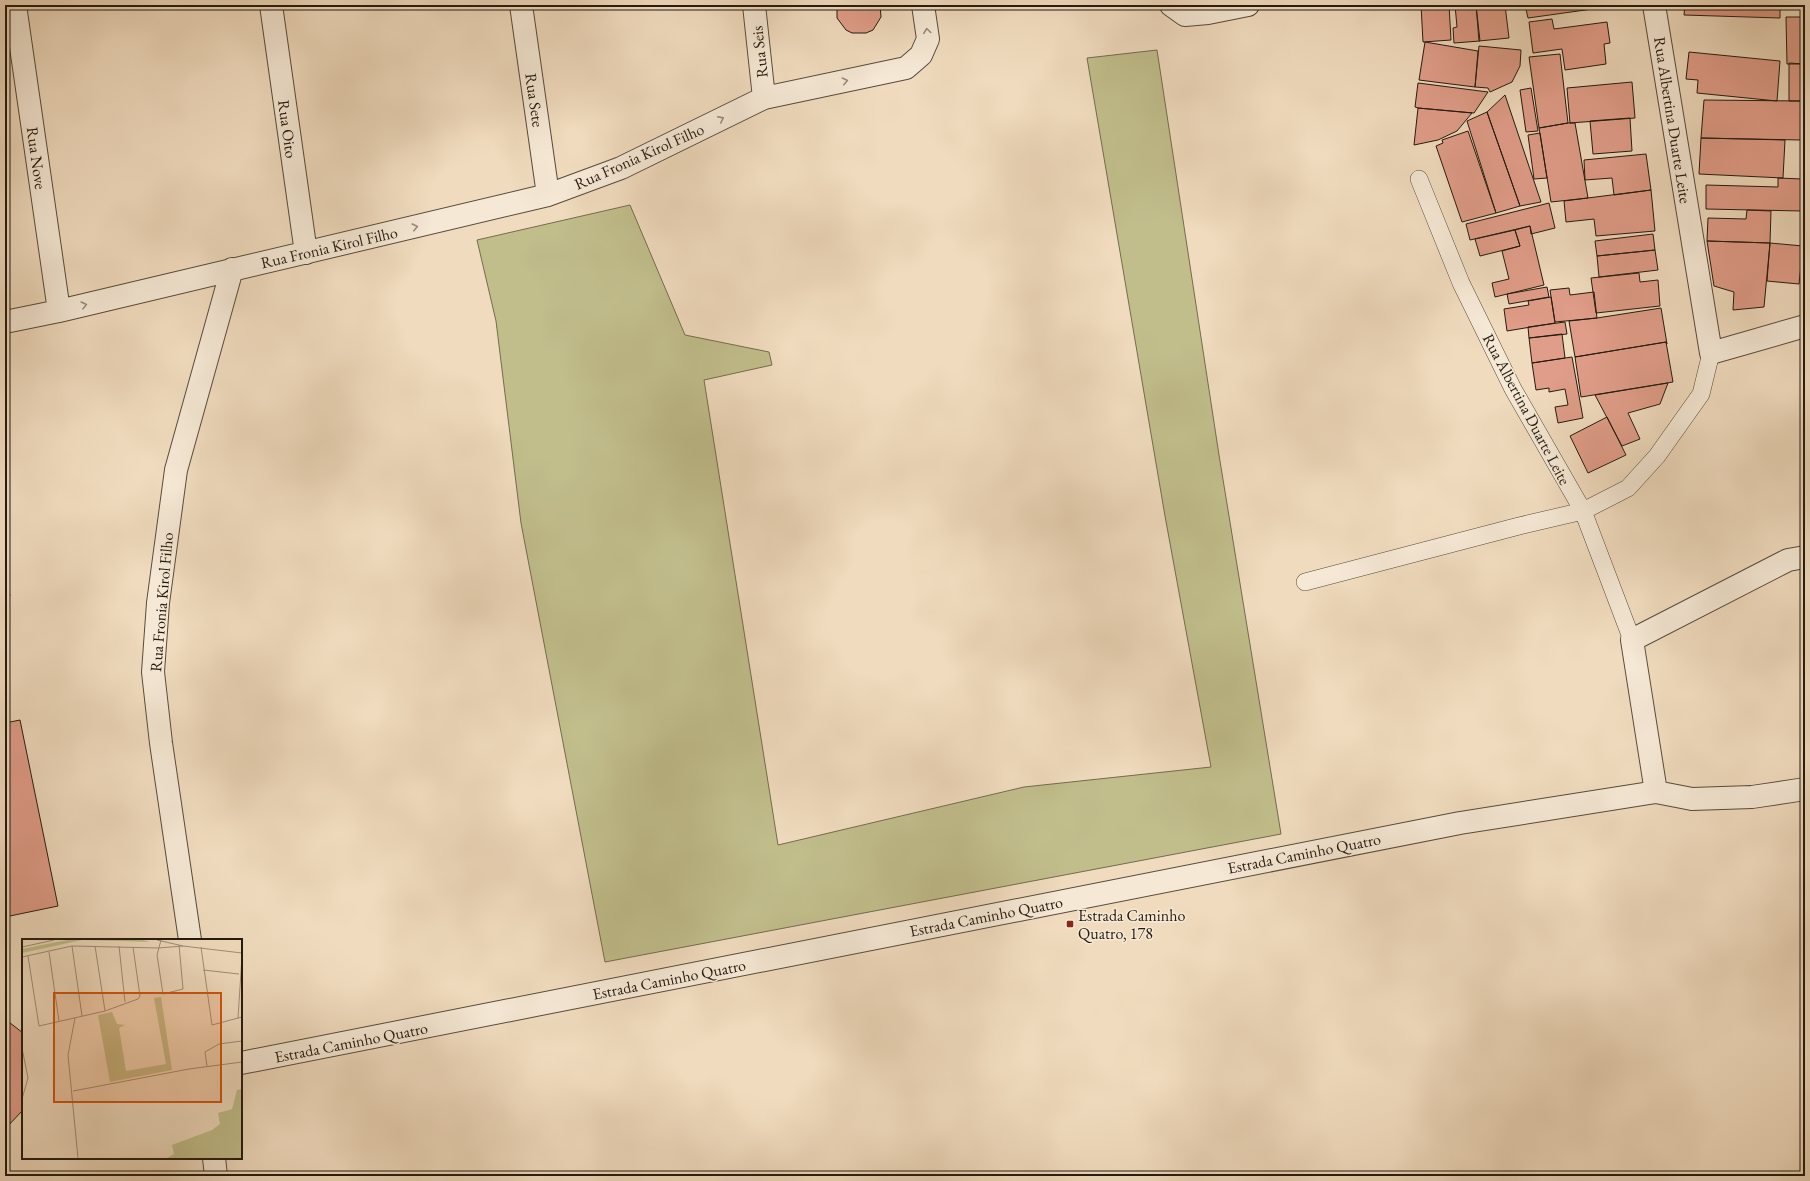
<svg xmlns="http://www.w3.org/2000/svg" width="1810" height="1181" font-family="'EB Garamond',serif">
	<style>
		.green { fill: #c1be8c; stroke: #736c4e }
		.building { fill: #e09d89; stroke: #251a0f }
		.lines { fill: none; stroke-linecap: round; stroke-linejoin: round }
		.lane-casing { stroke: #584a3b; stroke-width: 18 }
		.street-casing { stroke: #584a3b; stroke-width: 24 }
		.lane { stroke: #f5e8d5; stroke-width: 17 }
		.street { stroke: #f5e8d5; stroke-width: 22 }
		.oneway { stroke: #978b7c }
		.poi-dot { fill: #8f2418; stroke: #f5e8d5; stroke-width: 1.5 }
		.labels { text-anchor: middle; stroke-width: 3; stroke-linejoin: round; paint-order: stroke }
		.street-label { font-size: 16px; fill: #251a0f; stroke: #f5e8d5 }
		.poi-label { font-size: 16px; fill: #251a0f; stroke: #f5e8d5; text-anchor: start }
		.inset-road { fill: none; stroke: #9f8e78; stroke-width: 1 }
		.view { fill: #d4530c; fill-opacity: 0.15; stroke: #d4530c; stroke-width: 2 }
		.inset-edge { fill: none; stroke: #251a0f; stroke-width: 2 }
	</style>
	<rect width="100%" height="100%" fill="#f0dbbe"/>
	<filter id="stains"><feTurbulence type="fractalNoise" baseFrequency=".005" numOctaves="4"/><feColorMatrix values="0 0 0 0 .2 0 0 0 0 .09 0 0 0 0 .02 0 0 0 .5 -.17"/></filter>
	<radialGradient id="worn" r=".72"><stop offset=".6" stop-color="#630" stop-opacity="0"/><stop offset="1" stop-color="#630" stop-opacity=".3"/></radialGradient>
	<path class="green" d="M1157 50 1219 455 1281 834 605 962 521 523 496 321 477 240 630 205 685 335 769 352 772 365 704 380 778 845 1024 787 1211 767 1165 516 1087 58Z"/>
	<path class="building" d="M837 5H880L881 17 873 30 866 33H852L846 30 837 18Z
		M1421 5H1449L1451 40 1423 42Z
		M1455 5H1476L1480 41 1454 43 1453 28 1457 27Z
		M1476 5H1505L1509 38 1479 41Z
		M1525 5H1621L1528 18Z
		M1685 5H1780V18L1684 15Z
		M1786 17H1805V64H1787Z
		M1552 19 1554 29 1607 22 1610 43 1604 44 1606 64 1565 70 1562 49 1533 53 1529 22Z
		M1425 42 1478 51 1475 87 1419 80Z
		M1479 46 1521 50 1520 66 1512 82 1490 92 1488 88 1475 87Z
		M1689 52 1780 61 1777 101 1697 93 1698 80 1686 79Z
		M1560 54 1568 123 1539 128 1529 57Z
		M1789 63 1805 64V101H1789Z
		M1632 82 1635 118 1570 123 1567 88Z
		M1418 83 1488 92 1474 113 1418 108 1415 107Z
		M1531 88 1538 131 1526 132 1520 90Z
		M1505 95 1541 202 1520 206 1487 112Z
		M1704 100 1802 101 1801 140 1701 138Z
		M1418 108 1472 113 1457 131 1438 140 1414 145Z
		M1487 112 1520 206 1496 213 1467 121Z
		M1630 118 1632 151 1593 154 1590 121Z
		M1568 123H1575L1588 198 1551 202 1539 128Z
		M1468 131 1496 213 1462 222 1436 146 1443 143 1442 140Z
		M1540 133 1547 178 1534 179 1528 135Z
		M1701 138 1785 140 1783 178 1699 174Z
		M1646 154 1651 190 1614 195 1612 178 1585 180 1584 160Z
		M1778 178 1802 179V211L1706 209V185L1778 187Z
		M1651 190 1655 231 1596 236 1594 219 1566 222 1564 201Z
		M1549 203 1555 228 1531 234 1530 226 1470 240 1466 224Z
		M1747 210 1771 211 1770 243 1707 241 1708 218 1746 219Z
		M1530 226 1544 285 1495 297 1492 283 1509 279 1502 251 1520 246 1515 230Z
		M1515 230 1520 246 1480 256 1475 239Z
		M1653 234 1655 250 1597 256 1595 241Z
		M1707 241 1770 243 1764 307 1733 310 1734 292 1714 286Z
		M1770 243 1803 246 1799 284 1767 281Z
		M1655 250 1658 270 1599 277 1597 256Z
		M1639 273 1640 282 1658 280 1660 306 1596 313 1591 278Z
		M1547 287 1549 297 1509 304 1507 294Z
		M1569 288 1570 295 1594 292 1597 318 1555 322 1550 290Z
		M1551 297 1555 323 1507 331 1504 309 1529 305 1528 301Z
		M1661 308 1667 344 1666 342 1575 357 1569 321 1597 318Z
		M1565 322 1567 334 1529 338 1528 327Z
		M1562 334 1565 358 1532 363 1529 338Z
		M1666 342 1673 382 1581 397 1575 357Z
		M1572 357 1583 418 1558 423 1555 407 1568 405 1565 389 1549 392V388L1536 390 1532 363Z
		M1668 383 1660 404 1628 413 1640 439 1622 446 1595 395Z
		M1607 417 1626 455 1588 473 1570 436Z
		M5 573 10 596 5 597Z
		M20 720 58 906 5 917V723Z
		M5 1019 23 1033V1110L5 1129Z"/>
	<g class="lines">
		<defs>
			<path id="lane" d="M1419 179 1461 283 1513 389 1583 511 1632 640
				M1305 582 1519 526 1583 511 1628 488 1657 456 1701 394 1711 353"/>
			<path id="street" d="M15 5 59 311
				M271 5 306 253
				M521 5 548 195
				M754 5 764 98
				M1171 5 1185 15 1208 13 1248 5
				M1654 5 1711 353 1805 326
				M5 322 59 311 548 195 621 168 764 98 906 68 921 55 928 39 923 5
				M1656 792 1632 640 1788 560 1805 557
				M190 940 161 743 153 672 158 603 176 470 232 269
				M241 1063 1460 823 1656 792 1692 799 1752 797 1805 789
				M214 1158 216 1176"/>
		</defs>
		<use href="#lane" class="lane-casing"/>
		<use href="#street" class="street-casing"/>
		<use href="#lane" class="lane"/>
		<use href="#street" class="street"/>
	</g>
	<defs><path id="oneway-chevron" d="M-2-3.5L2.5 0L-2 3.5" fill="none" stroke-width="1.6" stroke-linecap="round" stroke-linejoin="round"/></defs>
	<g class="oneway">
		<use href="#oneway-chevron" transform="translate(927 31) rotate(-98)"/>
		<use href="#oneway-chevron" transform="translate(845 81) rotate(-12)"/>
		<use href="#oneway-chevron" transform="translate(721 119) rotate(-26)"/>
		<use href="#oneway-chevron" transform="translate(415 227) rotate(-13)"/>
		<use href="#oneway-chevron" transform="translate(84 305) rotate(-14)"/>
	</g>
	<rect class="poi-dot" x="1066" y="920" width="8" height="8" rx="2"/>
	<g class="labels">
		<g class="street-label">
			<text transform="translate(759 52) rotate(-96)" y="6">Rua Seis</text>
			<text transform="translate(535 100) rotate(82)" y="6">Rua Sete</text>
			<text transform="translate(1673 120) rotate(81)" y="6">Rua Albertina Duarte Leite</text>
			<text transform="translate(288 129) rotate(82)" y="6">Rua Oito</text>
			<text transform="translate(639 156) rotate(-24)" y="6">Rua Fronia Kirol Filho</text>
			<text transform="translate(37 158) rotate(82)" y="6">Rua Nove</text>
			<text transform="translate(329 247) rotate(-13)" y="6">Rua Fronia Kirol Filho</text>
			<text transform="translate(1527 409) rotate(62)" y="6">Rua Albertina Duarte Leite</text>
			<text transform="translate(161 602) rotate(-85)" y="6">Rua Fronia Kirol Filho</text>
			<text transform="translate(1304 853) rotate(-11)" y="6">Estrada Caminho Quatro</text>
			<text transform="translate(986 916) rotate(-11)" y="6">Estrada Caminho Quatro</text>
			<text transform="translate(669 979) rotate(-11)" y="6">Estrada Caminho Quatro</text>
			<text transform="translate(351 1042) rotate(-11)" y="6">Estrada Caminho Quatro</text>
		</g>
		<g class="poi-label">
			<text x="1078" y="921">Estrada Caminho<tspan x="1078" dy="18">Quatro, 178</tspan></text>
		</g>
	</g>
	<g transform="translate(22 939)">
		<rect width="220" height="220" fill="#f0dbbe"/>
		<path d="M45 1H121L128 3 60 1 0 14V10ZM139 58 150 131 88 143 76 76 90 73 95 85 103 86 97 89 104 132 144 125 132 59ZM220 150V219H145L152 215 150 206 190 191 198 185 196 174 210 170 215 151Z" fill="#c1be8c"/>
		<path class="inset-road" d="M135 1 161 7 220 14M139 1 135 16 141 55 161 50 157 6M50 7 60 77M73 7 83 72M97 7 103 63M0 8 32 1M179 8 190 86 220 78M27 13 37 82M6 17 17 87 83 72 116 60 118 57 111 8M0 18 50 7 136 9 161 7M181 31 217 35M53 79 46 116 56 219M216 79 220 17M0 109 6 139 0 160M185 127 183 113 197 105 220 102M51 152 167 130 220 123"/>
		<path class="view" d="M32 54H199V163H32Z"/>
		<rect width="220" height="220" class="inset-edge"/>
	</g>
	<rect width="1810" height="1181" fill="none" stroke="#f0dbbe" stroke-width="20"/>
	<rect x="6" y="6" width="1798" height="1169" fill="none" stroke="#251a0f" stroke-width="2"/>
	<rect x="10" y="10" width="1790" height="1161" fill="none" stroke="#251a0f"/>
	<rect width="100%" height="100%" filter="url(#stains)"/>
	<rect width="100%" height="100%" fill="url(#worn)"/>
</svg>
